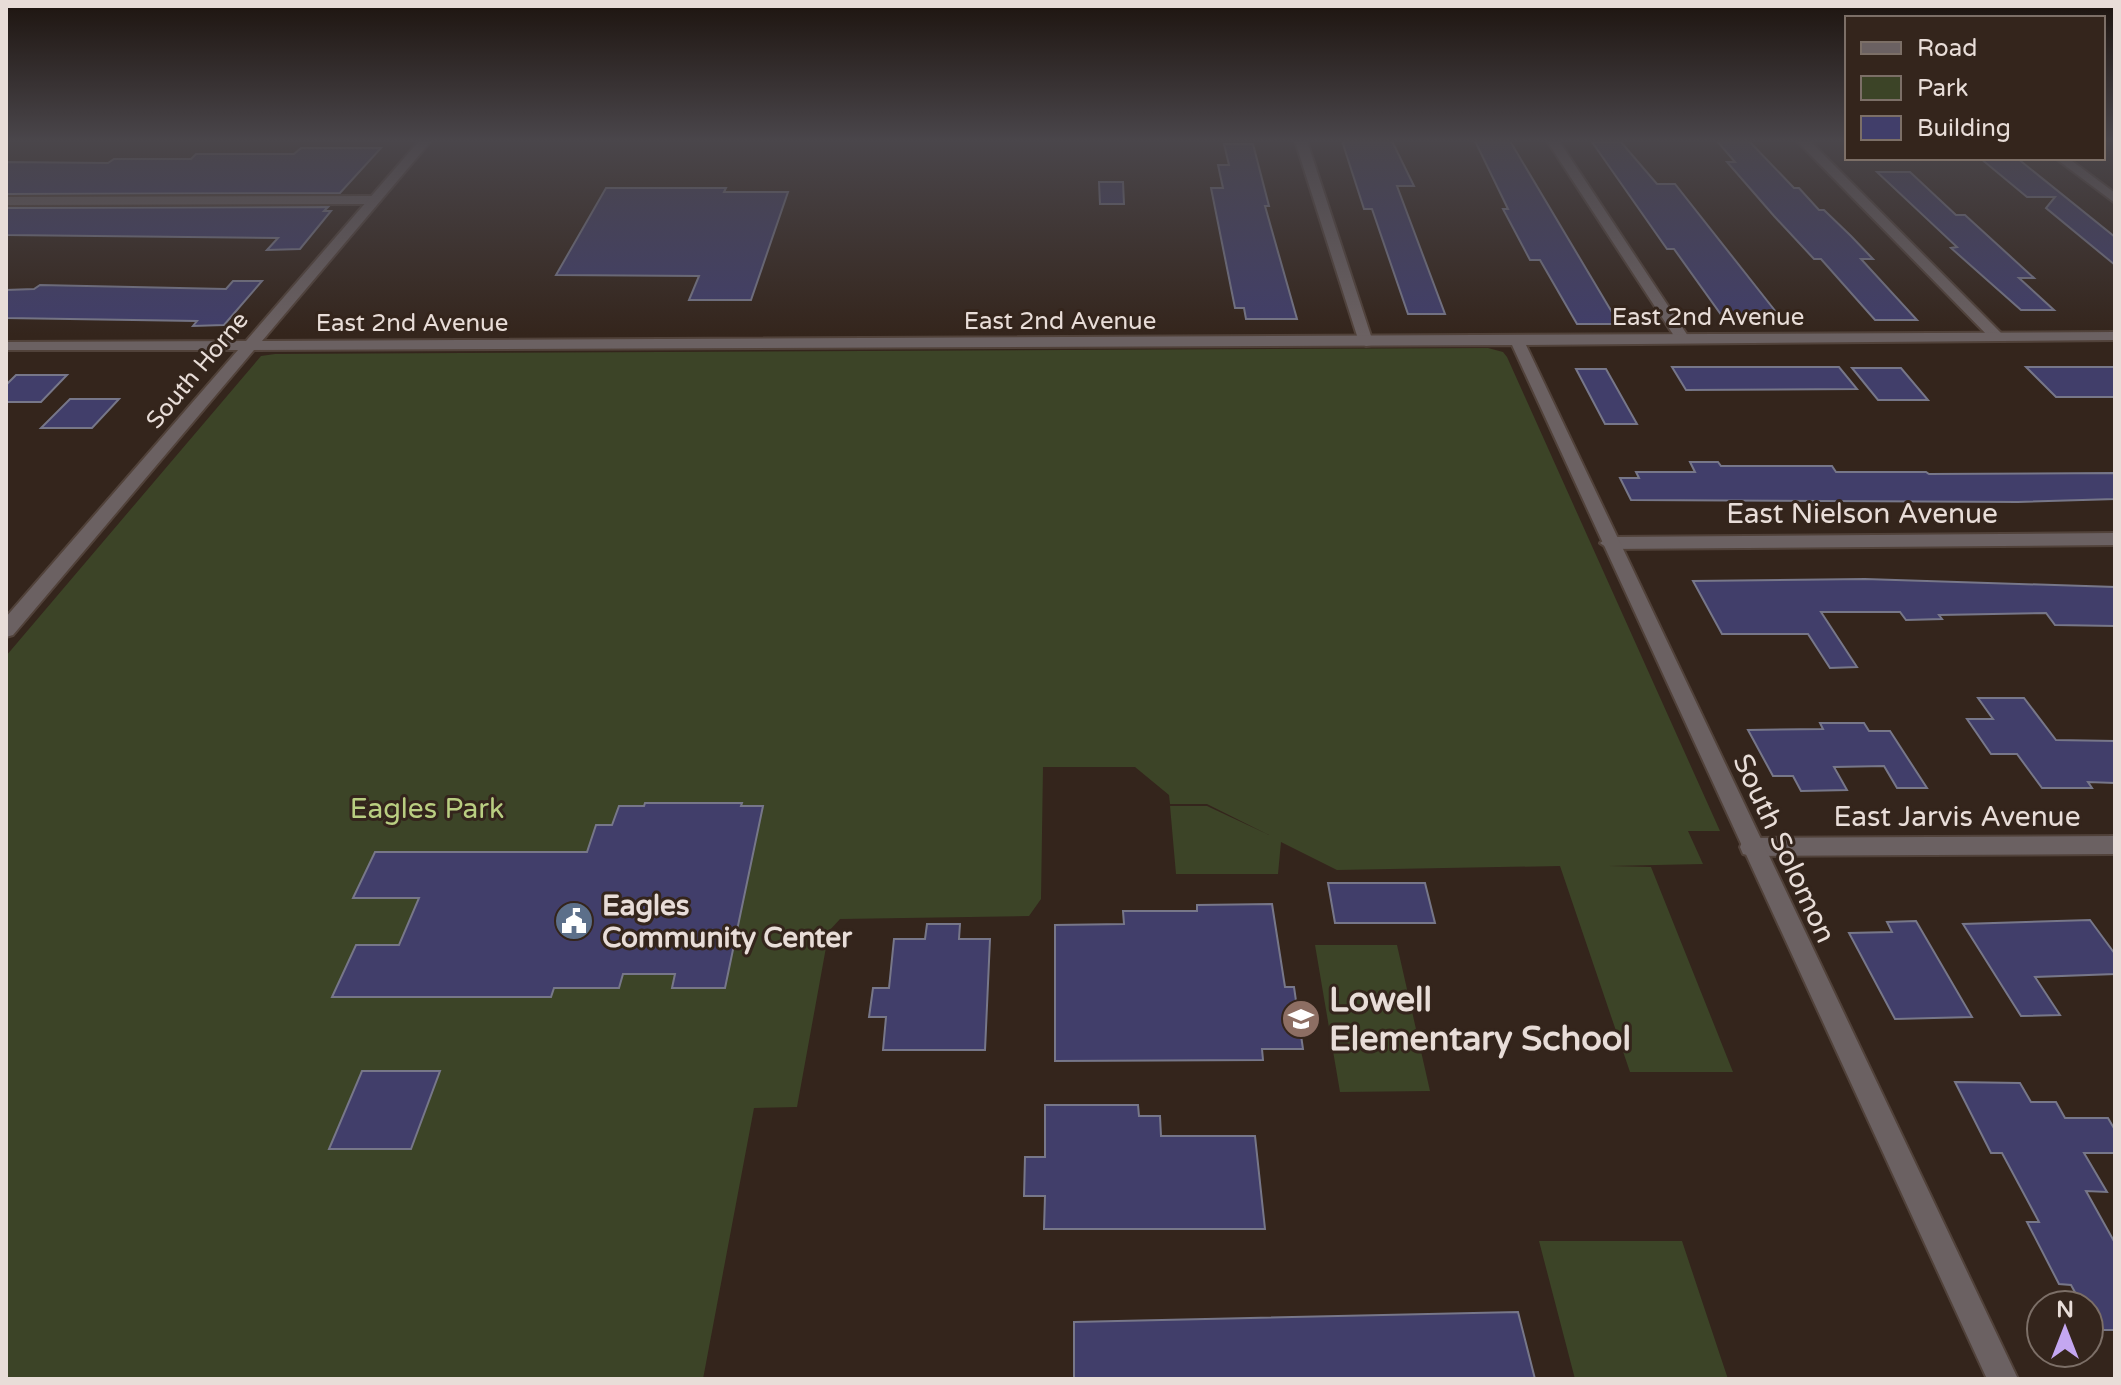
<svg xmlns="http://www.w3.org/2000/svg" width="2121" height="1385" font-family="'Varela Round',sans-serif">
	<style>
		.green { fill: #3c4427 }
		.building { fill: #413e6a; stroke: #777789; stroke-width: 2 }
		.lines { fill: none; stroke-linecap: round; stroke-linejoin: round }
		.minor-casing { stroke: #51423a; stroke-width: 4 }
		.tertiary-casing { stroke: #51423a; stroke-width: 4 }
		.minor { fill: #6b6162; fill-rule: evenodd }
		.tertiary { fill: #6b6162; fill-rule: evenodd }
		.labels { text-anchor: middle; stroke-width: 6; stroke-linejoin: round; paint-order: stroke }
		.far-street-label { font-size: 24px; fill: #e8ddd8; stroke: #34251c }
		.street-label { font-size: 28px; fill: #e8ddd8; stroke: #34251c }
		.park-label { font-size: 28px; fill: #b9ce81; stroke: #34251c }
		.poi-label { font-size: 28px; font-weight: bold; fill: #e8ddd8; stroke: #34251c; text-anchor: start }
		.near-poi-label { font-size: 34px; font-weight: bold; fill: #e8ddd8; stroke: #34251c; text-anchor: start }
	</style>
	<rect width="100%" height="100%" fill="#34251c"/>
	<path class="green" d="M1488 348 1503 352 1507 357 1720 831H1688L1703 864 1609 866 1651 867 1733 1072H1630L1560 866 1337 870 1281 842 1278 874H1176L1170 806H1207L1269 835 1207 804H1170L1169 795 1135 767H1043L1041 899 1029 916 840 919 829 931 797 1107 754 1108 703 1379H6V656L261 356 275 354Z
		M1315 945H1397L1430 1091 1340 1092Z
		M1539 1241H1682L1728 1379H1575Z"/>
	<path class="building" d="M1342 141H1392L1414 186H1397L1445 314H1408L1372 209H1364Z
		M1475 141H1510L1619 324H1577L1540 260H1530L1503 209H1508Z
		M1717 141H1749L1794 188H1799L1819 210H1824L1851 236 1873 259H1861L1917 320H1875L1821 259H1814L1774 216 1727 162H1735Z
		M1592 142H1621L1657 184H1675L1780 317 1722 316 1674 249H1667Z
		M1224 144H1253L1269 206H1265L1297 319H1246L1244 308H1235L1211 188H1223L1218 165H1229Z
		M301 148H381L340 193 6 194V162L108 163 114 159H191L196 154H294Z
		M1980 158H2017L2115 237V265L2046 208 2055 197H2027Z
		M1877 172H1910L1956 215H1965L2034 278H2019L2054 310H2021L1951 248 1957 247Z
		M1099 182H1123L1124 204H1100Z
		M606 188H726L724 192H788L751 300H689L699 276 556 275Z
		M328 207 324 211H331L300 249 267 250 278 238 6 235V208Z
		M233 281H262L224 325 193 326 197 321 6 318V290L34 289 40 285 226 289Z
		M1672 367H1839L1857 389 1686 390Z
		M2026 367H2115V397H2056Z
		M1852 368H1901L1928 400H1878Z
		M1576 369H1606L1637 424H1605Z
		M16 375H67L41 402H6V385Z
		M70 399H119L92 428H41Z
		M1690 462H1718L1721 466H1832L1836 472H1926L1929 474 2115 473V499L2018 502 1631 500 1620 478H1639L1636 472H1695Z
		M1865 579 2115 587V626L2055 625 2046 613 1939 615 1942 619 1906 620 1900 612H1821L1857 667 1830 668 1808 634H1722L1693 581Z
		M1978 698H2024L2056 740 2115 741V783L2088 782 2092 788H2042L2017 754H1991L1967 719H1993Z
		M1820 723H1864L1869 731H1890L1927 788H1897L1884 766 1834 767 1847 790 1801 791 1793 776H1773L1748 730 1823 729Z
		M645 803H742L741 806H763L725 988H672L675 974H623L619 988H554L551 997H332L356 945H399L419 898H353L375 852H587L596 825H612L619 806H644Z
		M1328 883H1425L1435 923H1335Z
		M1272 904 1285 987H1294L1303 1049H1262L1263 1060 1055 1061V925L1124 924 1123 911H1197V905Z
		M2090 920 2115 954V974L2035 977 2060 1015 2021 1016 1963 924Z
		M1916 921 1972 1017 1895 1019 1849 933 1892 932 1887 922Z
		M927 924H960L959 939H990L985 1050H883L886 1017H869L873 988H889L894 939H925Z
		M362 1071H440L411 1149H329Z
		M1955 1082 2020 1083 2031 1102H2056L2065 1118H2108L2115 1130V1153H2084L2107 1192 2086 1191 2115 1243V1330H2095L2089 1318V1305H2082L2071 1285 2059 1284 2027 1222H2039L2002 1153H1991Z
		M1045 1105H1138L1139 1116H1160L1161 1136H1255L1265 1229H1044L1045 1196H1024L1025 1157H1045Z
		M1518 1312 1535 1379H1074V1322Z"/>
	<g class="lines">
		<defs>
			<path id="minor" d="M1295 141H1307L1373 342 1371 345 1366 346 1359 342Z
				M1547 141H1559L1690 339 1688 342H1678Z
				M1797 141H1810L2002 334V340H1992Z
				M2055 158H2068L2115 193V203Z
				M6 197 375 196 381 200 375 204 6 205Z
				M2115 533V545L1609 549 1600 543 1609 537Z
				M2115 836V854L1751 856 1743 854 1740 847 1743 840 1751 838Z"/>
			<path id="tertiary" d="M419 141H431L262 341 2115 332V340L1526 345 2018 1379H1987L1512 345 254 350 13 635 6 637V617L238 350H6V342L246 341Z"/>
		</defs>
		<use href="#minor" class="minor-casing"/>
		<use href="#tertiary" class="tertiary-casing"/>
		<use href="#minor" class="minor"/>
		<use href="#tertiary" class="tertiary"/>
	</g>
	<linearGradient id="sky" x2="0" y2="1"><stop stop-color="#1d140f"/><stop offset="0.42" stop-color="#4a464b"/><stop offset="1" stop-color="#4a464b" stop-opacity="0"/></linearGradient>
	<rect width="2121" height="335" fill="url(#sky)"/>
	<defs>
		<symbol id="civic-disc" viewBox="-11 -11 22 22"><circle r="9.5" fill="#5c6f8a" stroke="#34251c"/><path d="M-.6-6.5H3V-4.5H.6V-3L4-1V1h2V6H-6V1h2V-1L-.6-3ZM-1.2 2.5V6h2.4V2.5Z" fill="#fff"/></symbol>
		<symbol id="school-disc" viewBox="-11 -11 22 22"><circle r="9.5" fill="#8d6e63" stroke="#34251c"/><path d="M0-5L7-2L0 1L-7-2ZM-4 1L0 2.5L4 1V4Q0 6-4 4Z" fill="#fff"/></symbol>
	</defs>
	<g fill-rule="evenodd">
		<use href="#civic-disc" x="552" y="899" width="44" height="44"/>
		<use href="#school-disc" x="1279" y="997" width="44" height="44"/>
	</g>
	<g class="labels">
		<g class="far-street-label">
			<text x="1708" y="325">East 2nd Avenue</text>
			<text x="1060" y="329">East 2nd Avenue</text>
			<text x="412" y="331">East 2nd Avenue</text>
			<text transform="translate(197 370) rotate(-50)" y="8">South Horne</text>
		</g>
		<g class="street-label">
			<text x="1862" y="523">East Nielson Avenue</text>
			<text x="1957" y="826">East Jarvis Avenue</text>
			<text transform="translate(1785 848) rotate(65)" y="10">South Solomon</text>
		</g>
		<g class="park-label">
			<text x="427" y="818">Eagles Park</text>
		</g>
		<g class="poi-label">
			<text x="602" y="915">Eagles<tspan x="602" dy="32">Community Center</tspan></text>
		</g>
		<g class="near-poi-label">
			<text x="1329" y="1011">Lowell<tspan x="1329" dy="39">Elementary School</tspan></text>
		</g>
	</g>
	<rect width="2121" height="1385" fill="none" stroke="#e8ddd8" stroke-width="16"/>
	<rect x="1845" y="16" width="260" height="144" fill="#34251c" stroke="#7c6f67" stroke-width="2"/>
	<rect x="1861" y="42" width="40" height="12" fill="#6b6162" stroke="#7c6f67" stroke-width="2"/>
	<text x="1917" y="56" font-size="24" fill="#e8ddd8">Road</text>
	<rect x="1861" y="76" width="40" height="24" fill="#3c4427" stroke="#7c6f67" stroke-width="2"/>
	<text x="1917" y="96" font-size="24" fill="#e8ddd8">Park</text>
	<rect x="1861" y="116" width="40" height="24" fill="#413e6a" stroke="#7c6f67" stroke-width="2"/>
	<text x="1917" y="136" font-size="24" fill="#e8ddd8">Building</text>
	<g transform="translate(2065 1329)"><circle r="38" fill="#34251c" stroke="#7c6f67" stroke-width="2"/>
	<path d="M0-6L14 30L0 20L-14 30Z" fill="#c4a7f1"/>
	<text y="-12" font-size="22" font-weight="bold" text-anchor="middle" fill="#e8ddd8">N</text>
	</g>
</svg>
